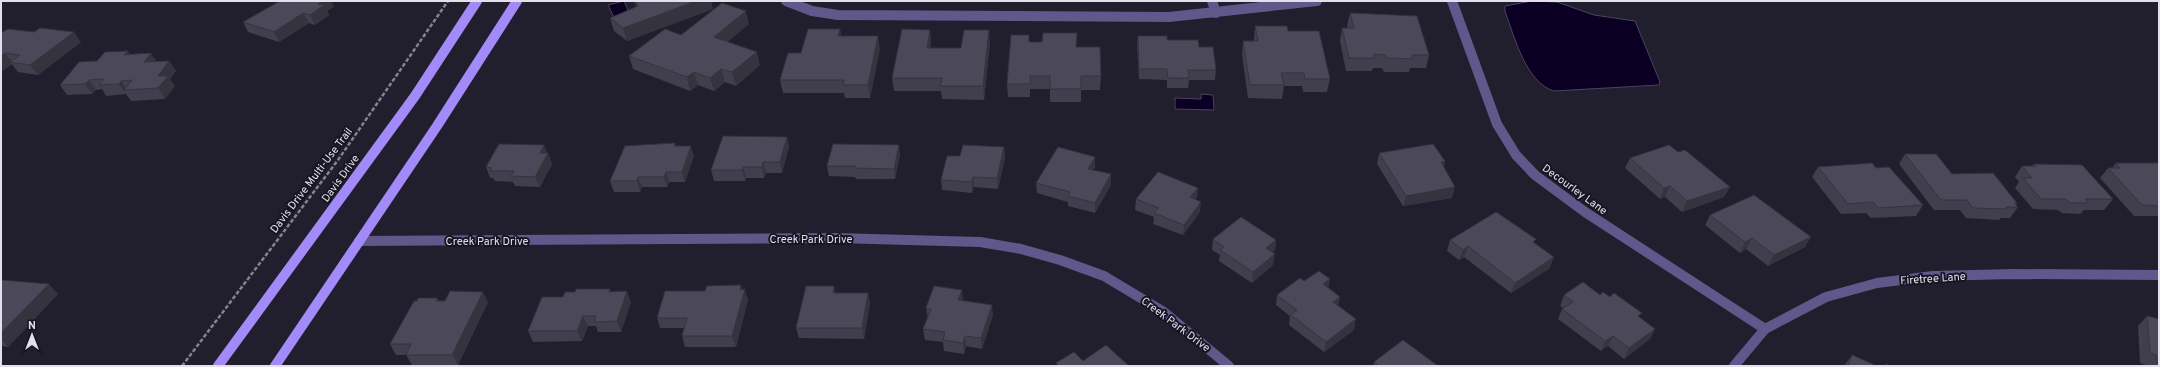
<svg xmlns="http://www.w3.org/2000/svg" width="2160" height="367" font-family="Overpass,sans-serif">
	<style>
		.water { fill: #0b0023; stroke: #4c435f }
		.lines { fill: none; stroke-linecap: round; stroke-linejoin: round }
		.path { stroke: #868390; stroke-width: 2.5; stroke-dasharray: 4 2; stroke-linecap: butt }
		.street { stroke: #61578b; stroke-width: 10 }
		.primary { stroke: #a38af9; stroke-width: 10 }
		.wall { fill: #403f4d }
		.shaded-wall { fill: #34333e }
		.building { fill: #4b4959; stroke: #34333e }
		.labels { text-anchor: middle; stroke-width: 4; stroke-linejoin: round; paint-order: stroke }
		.street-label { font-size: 11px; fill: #e2e0eb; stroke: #181523 }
	</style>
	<rect width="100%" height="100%" fill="#211e2d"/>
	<path class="water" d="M624 1 632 20 617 24 608 5Z
		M1532 1 1557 2 1594 15 1635 21 1660 82 1659 85 1554 91C1526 83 1514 36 1505 11V6Z
		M1201 94 1213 95 1214 110 1175 109V98L1201 99Z"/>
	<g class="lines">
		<path class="path" d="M182 366 338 160 448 1"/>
		<path class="street" d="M786 1 812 11 838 15 1169 17 1317 1
			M1212 1 1216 13
			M1452 1 1497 124 1516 155 1535 175 1585 212 1765 329
			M359 241 836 238 980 242 1021 249 1060 260 1104 276 1164 312 1229 366
			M1734 366 1765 329 1826 297 1877 283 1933 276 2014 274 2159 275"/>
		<path class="primary" d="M218 366 415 96 477 1
			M275 366 437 126 517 1"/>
	</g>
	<path class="wall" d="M280 1H331L334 7 327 11 329 15 315 25 309 23 279 42 248 32 243 22Z
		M634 1H711L713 9 627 41 614 31 610 18 637 7Z
		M1350 13 1429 55 1426 68H1410L1409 72H1384L1382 68H1373L1372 71H1346L1340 41 1342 28H1348L1347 26Z
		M749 24 727 42 760 65 736 86 725 82 714 91 698 85 690 91 633 69 629 56 681 35Z
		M1255 26 1288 31 1330 79 1327 92H1303L1302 86H1284L1282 99 1248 98 1242 54 1243 41H1254V39Z
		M840 29 841 36 880 49 870 98H845L844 93H783L780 80 801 53Z
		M930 30 931 43 930 48H961L990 43 984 100 942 99 941 91H894L892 78Z
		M1 33 81 42 38 75 18 72 12 64 1 72Z
		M1138 36 1167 40 1199 47 1216 70 1215 80H1189L1188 88H1167V80L1139 79 1137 46Z
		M1030 42 1077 47 1101 76 1100 90H1081V102H1050V89H1030V97H1008L1007 84Z
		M151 53 156 62 169 61 176 71 170 79 175 86 165 99 131 101 126 94 106 96 102 89 96 90 92 94 67 95 60 85 97 61 130 54Z
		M787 137 789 147 782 173H766L764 178H746L745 181H714L711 170Z
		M675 143 676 146 694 156 685 182H669L667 187H642L640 192H614L610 181Z
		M1004 147 1005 158 998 189 974 187 972 193 942 190 941 180 960 156Z
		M1678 152 1730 187 1724 197 1682 212 1665 197 1660 199 1625 168 1630 158Z
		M548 153 552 164 540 187 515 186 513 182 495 181 493 178H490L486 167Z
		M1379 153 1445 161 1444 167 1452 198 1403 206 1377 164Z
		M1905 154 2017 203 2016 205 2018 207 2010 218H2001L1999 220 1966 218 1960 210H1934L1899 164Z
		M900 155 895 179H856L855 177 829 176 827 166Z
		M1095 157V167L1093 170 1111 185 1095 213 1068 206V202L1037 193 1036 183Z
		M2116 163H2159V216H2134L2100 178 2108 168H2112Z
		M2034 164 2113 199 2104 210H2084L2080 214 2062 213 2058 210 2033 209 2015 188 2019 182 2015 177 2022 166H2032Z
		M1818 167 1876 168 1923 205 1916 216 1871 218 1866 213 1841 214 1812 177Z
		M1198 188 1197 198 1195 199 1200 212 1183 235 1153 224 1154 217 1135 210 1136 199Z
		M1710 215 1805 247 1768 266 1746 249 1740 253 1705 225Z
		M1213 239 1276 240 1275 250 1272 253 1273 265 1252 283 1219 261 1220 255 1212 250Z
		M1450 240 1535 243 1550 268 1511 293 1464 257 1459 260 1447 251Z
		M1 280 58 294 8 347 1 346Z
		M1304 281 1329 288 1340 297 1338 306 1354 330 1324 352 1289 325 1290 316 1276 305 1277 295Z
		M610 289 611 292 631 302 621 332H598L596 326H588L582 341 533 342 528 331 563 297 575 292Z
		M742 290 748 300 736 347H685L682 336 684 328H660L657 318 705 291Z
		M836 293H868L870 303 864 339 799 338 796 328Z
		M1564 295H1600L1640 318 1655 329 1650 339 1624 359 1608 346 1601 351 1558 319 1562 309 1563 308 1560 306Z
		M437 298 439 301 488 302 458 365H412L406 355H396L390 344 417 301Z
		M962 301 993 315 982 349 966 346 964 354 944 351 943 342 925 340 923 329 928 318 926 308Z
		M2147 316 2159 366H2146V365L2140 363 2138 326Z
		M1852 355 1877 366H1844Z
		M1374 362 1438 366H1373Z"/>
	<path class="shaded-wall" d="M322 1H331L334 7 327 11 329 15 315 25 310 15 318 4Z
		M696 1H711L713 9 627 41 623 28Z
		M746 11 749 24 717 50 714 37Z
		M303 13 309 23 279 42 274 32Z
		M840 29 842 42 838 36Z
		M930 30 931 43 928 61 927 48Z
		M989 30 990 43 984 100 983 86Z
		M74 32 81 42 38 75 30 65Z
		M878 36 880 49 870 98 868 85Z
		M128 51 134 61 124 55Z
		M757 52 760 65 736 86 732 72Z
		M5 53 13 63 10 62 12 64 1 72V56Z
		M151 53 158 63 144 62Z
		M169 61 176 71 170 79 175 86 165 99 158 88V76Z
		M721 69 725 82 714 91 710 78Z
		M694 72 698 85 690 91 687 77Z
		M89 80 96 90 92 94 85 84Z
		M121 81 127 90H124L126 94 119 84Z
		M787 137 789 147 782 173 780 162Z
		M544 145 552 164 540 187 535 177 540 153Z
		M899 145 900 155 895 179 894 169Z
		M691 146 694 156 685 182 682 172Z
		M1004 147 1005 158 998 189 997 178Z
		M1095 157V167L1088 179V169Z
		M1445 161 1443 172 1441 162Z
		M763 162 766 173 764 178 762 167Z
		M743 167 746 178 745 181 742 170Z
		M666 172 669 182 667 187 664 177Z
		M1111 174V185L1095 213V203Z
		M638 177 642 187 640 192 637 181Z
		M973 177 974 187 972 193V182Z
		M1670 186 1665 197 1660 199 1664 188Z
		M1455 187 1452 198 1403 206 1406 196Z
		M1730 187 1724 197 1682 212 1687 201Z
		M1198 188 1197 198 1189 208 1190 197Z
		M1201 202 1200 212 1183 235 1184 225Z
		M1811 237 1805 247 1768 266 1774 255Z
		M1752 238 1746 249 1740 253 1745 242Z
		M1276 240 1275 250 1264 259 1266 248Z
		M1468 246 1464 257 1459 260 1463 250Z
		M1275 254 1273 265 1252 283 1253 272Z
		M1554 257 1550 268 1511 293 1515 283Z
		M1330 279 1328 290 1323 284Z
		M49 284 58 294 8 347 1 339V333Z
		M741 285 744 295 745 289 748 300 736 347 732 336Z
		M834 286 836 296 833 293Z
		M962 290 963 300 959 310 958 300Z
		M627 291 631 302 621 332 617 321Z
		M483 292 488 302 458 365 452 355Z
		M868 293 870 303 864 339 862 328Z
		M1340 297 1338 307 1333 302Z
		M992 305 993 315 982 349 981 338Z
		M583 316 588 326 582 341 577 331Z
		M1356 319 1354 330 1324 352 1326 342Z
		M1655 329 1650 339 1624 359 1629 348Z
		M965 336 966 346 964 354 963 343Z
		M1613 336 1608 346 1601 351 1605 341Z"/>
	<path class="building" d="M280 1H322L318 4 324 5 310 15 303 13 274 32 243 22Z
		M636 1H696L623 28 610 18 638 6Z
		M722 3 746 11 714 37 757 52 732 72 721 69 710 78 694 72 687 77 629 56 665 29 681 35Z
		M1350 13 1417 16 1429 55H1412V59L1387 58 1385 55 1374 54 1375 58H1349L1342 28H1354Z
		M1255 26H1287L1288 31H1319L1330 79H1305L1304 73H1281L1284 85H1250L1243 41H1258Z
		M40 28 74 32 30 65 10 62 20 55 5 53 1 56V33L8 29 34 32Z
		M808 29H840L838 36H878L868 85H843L844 80H780L788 53H801Z
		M902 29 930 30 927 48H961L964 30H989L983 86H940L942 78H892Z
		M1043 33H1077L1076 47H1100L1101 76H1081V89H1050V76H1030V84H1007L1011 35H1029V42H1042Z
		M1138 36H1167V40H1198L1199 47H1213L1216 70H1188L1189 78H1168L1167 69H1139Z
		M128 51 124 55 151 53 144 62 169 61 158 76H168L158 88 124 90 132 80 121 81 119 84 99 85 104 79 89 80 85 84 60 85 79 62 97 61 105 52Z
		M723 136 787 137 780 162H763L762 167H743L742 170H711Z
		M675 143 674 146H691L682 172H666L664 177H638L637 181H610L625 146Z
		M499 144 544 145 540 153H548L535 177 511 176 514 171H490L492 168 486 167Z
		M833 144 899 145 894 169 854 168 855 166H827Z
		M1433 144 1445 161 1441 162 1455 187 1406 196 1379 153Z
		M963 145 1004 147 997 178 973 177 972 182 941 180 947 156H960Z
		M1669 145 1678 152 1685 150 1730 187 1687 201 1670 186 1664 188 1630 158Z
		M1058 147 1095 157 1088 169 1111 174 1095 203 1068 196 1070 192 1036 183Z
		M1905 154H1936L1952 174 1993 173 2017 203H2014L2018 207H2006L2007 209 1973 208 1967 200H1941Z
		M1872 163 1876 168 1889 167 1923 205 1878 208 1873 202 1848 204 1818 167Z
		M2116 163H2159V206L2142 205 2108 168H2120Z
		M2034 164 2082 165 2113 199H2085L2089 203H2070L2066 199H2041L2023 178H2032L2022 166H2036Z
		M1158 172 1198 188 1190 197 1201 202 1184 225 1154 213 1159 208 1136 199Z
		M1754 195 1811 237 1774 255 1752 238 1745 242 1710 215Z
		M1496 212 1536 239 1533 242 1554 257 1515 283 1468 246 1463 250 1450 240Z
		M1241 217 1276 240 1266 248 1275 254 1253 272 1220 250 1224 247 1213 239Z
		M1319 271 1330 279 1323 284 1340 297 1333 302 1356 319 1326 342 1291 315 1297 310 1277 295 1300 278 1304 281Z
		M1 280 49 284 1 333Z
		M1583 282 1600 295 1603 292 1610 297 1614 293 1642 313 1638 316 1655 329 1629 348 1613 336 1605 341 1562 309 1573 302 1564 295Z
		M741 285 740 290 745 289 732 336H682L687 318H657L665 291H705L707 286Z
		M806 286H834L833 293H868L862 328H796Z
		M934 286 962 290 958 300 992 305 981 338 965 336 963 343 943 340 945 332 923 329 931 309 926 308Z
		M576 289H610L609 292 627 291 617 321 594 322 596 316H583L577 331H528L542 297H563L565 292H575Z
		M450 291 483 292 452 355H406L411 344H390L414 301H417L418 298H437L436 301H445Z
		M2147 316 2159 319V366H2158L2156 355 2150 352Z
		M1403 340 1438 366H1379L1374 362Z
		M1106 345 1129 366H1059L1056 363 1074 352 1083 361Z
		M1852 355 1877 366H1848Z
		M1886 364 1891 366H1885Z"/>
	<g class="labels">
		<g class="street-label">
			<text transform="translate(340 178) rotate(-54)" y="4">Davis Drive</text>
			<text transform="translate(311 180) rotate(-53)" y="4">Davis Drive Multi-Use Trail</text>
			<text transform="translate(1575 189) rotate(36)" y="4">Decourley Lane</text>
			<text x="811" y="243">Creek Park Drive</text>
			<text x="487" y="245">Creek Park Drive</text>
			<text transform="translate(1933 278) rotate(-4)" y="4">Firetree Lane</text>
			<text transform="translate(1176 324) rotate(37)" y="4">Creek Park Drive</text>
		</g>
	</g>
	<rect width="2160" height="367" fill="none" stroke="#e2e0eb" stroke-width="4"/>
	<g transform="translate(32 335)" stroke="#181523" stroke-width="3" paint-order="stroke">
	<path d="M0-3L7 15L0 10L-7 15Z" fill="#e2e0eb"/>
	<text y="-6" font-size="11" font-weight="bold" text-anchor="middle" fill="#e2e0eb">N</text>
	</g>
</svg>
